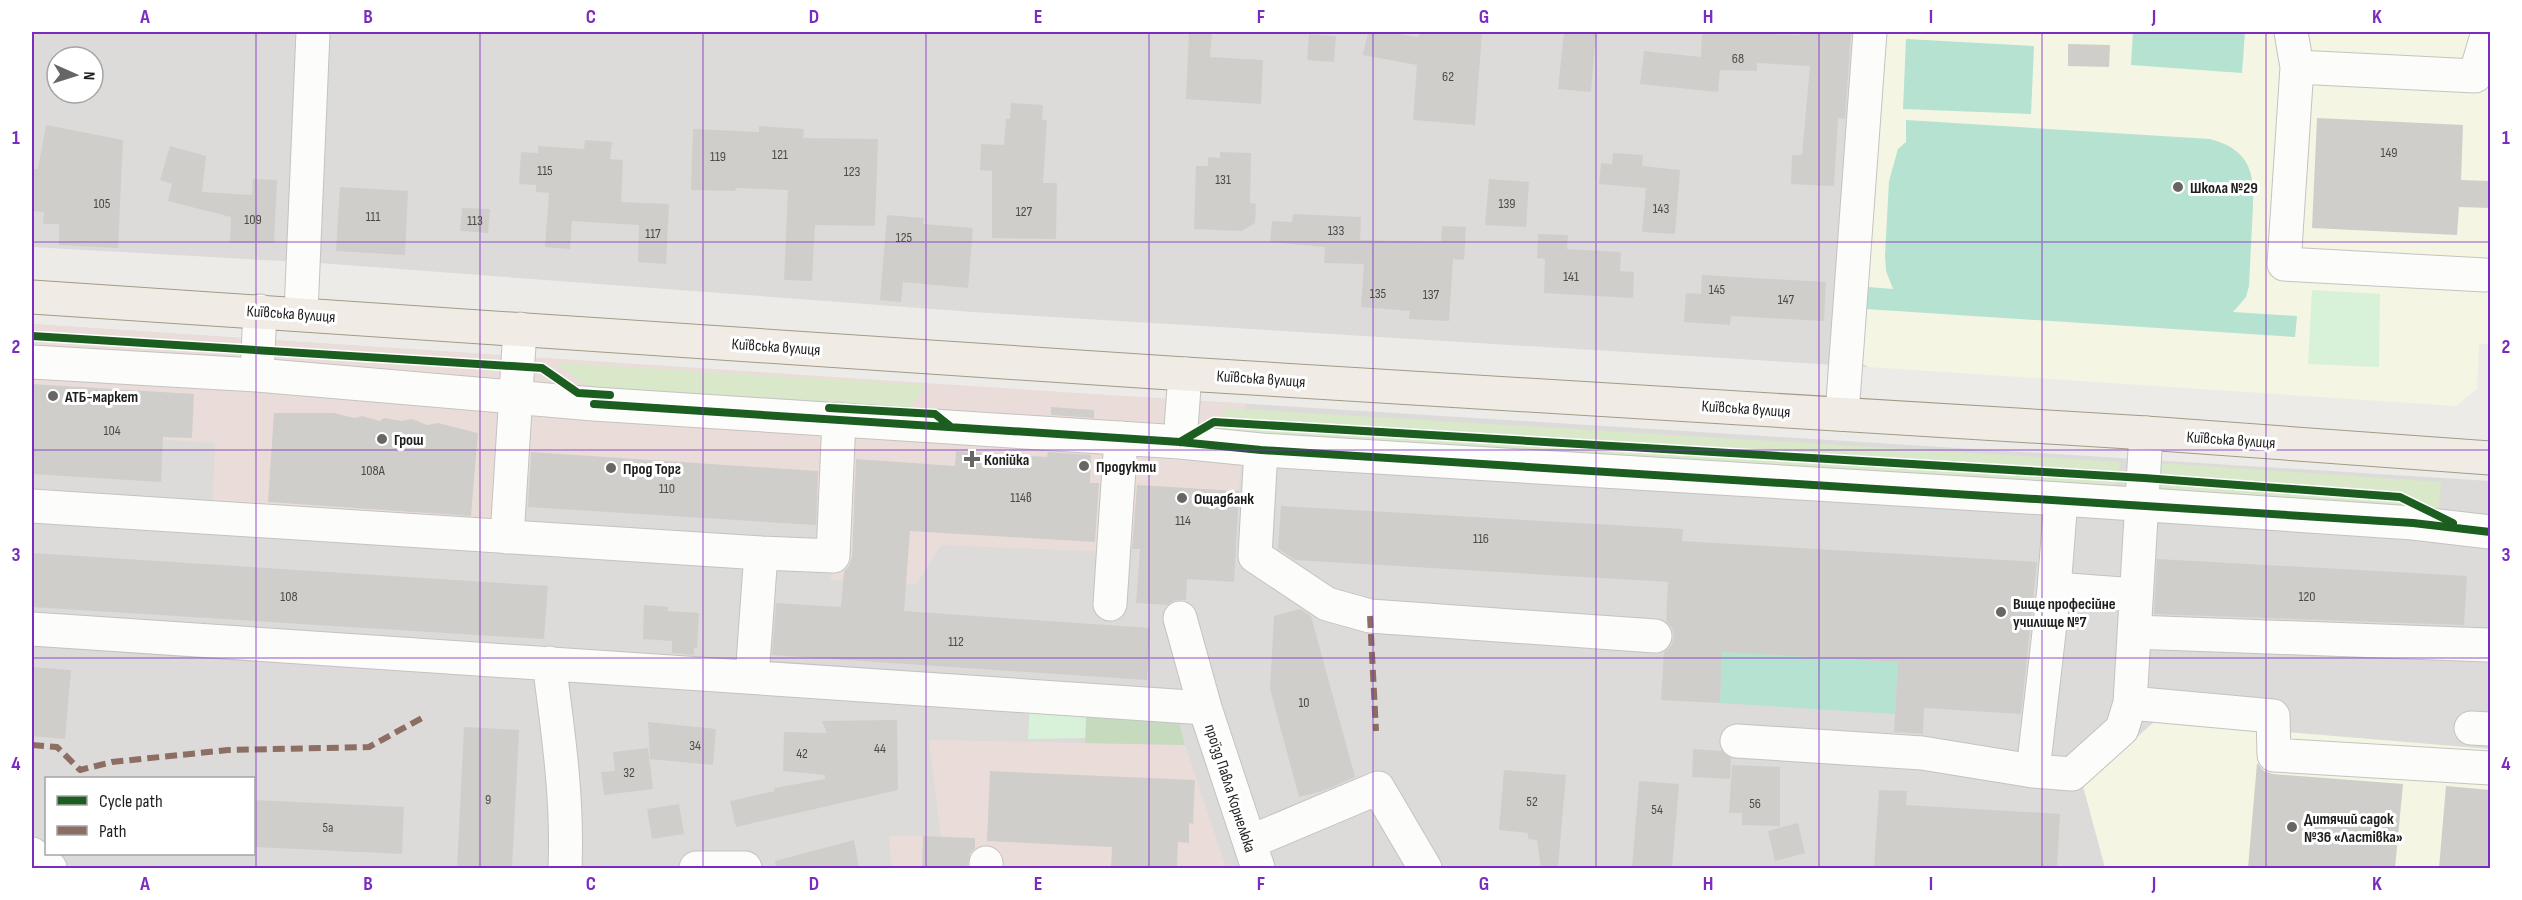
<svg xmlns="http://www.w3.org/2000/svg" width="2522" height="900" font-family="'Sofia Sans Condensed',sans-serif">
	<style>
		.residential { fill: #dcdbd9; fill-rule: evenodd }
		.commercial { fill: #eaddd9 }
		.education { fill: #f5f5e3 }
		.grass { fill: #d8e8c8 }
		.forest { fill: #c6dabe }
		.park { fill: #d7f2d8 }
		.pitch { fill: #b5e2d1 }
		.building { fill: #d0ceca }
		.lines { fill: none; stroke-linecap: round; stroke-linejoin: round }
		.minor-casing { stroke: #c4c3c2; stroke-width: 35 }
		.major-casing { stroke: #a29a85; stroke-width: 35 }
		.minor { stroke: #fcfcfb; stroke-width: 33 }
		.major { stroke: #f0ece5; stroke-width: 33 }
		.quiet { stroke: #8d6e63; stroke-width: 6; stroke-dasharray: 12 6; stroke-linecap: butt }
		.cycleway-casing { stroke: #fff; stroke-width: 11 }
		.cycleway { stroke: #1b5e20; stroke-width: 8 }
		.grid { fill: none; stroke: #7b2cbf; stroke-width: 1.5; stroke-opacity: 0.55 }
		.poi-dot { fill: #676665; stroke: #fff; stroke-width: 2 }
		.labels { text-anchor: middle; stroke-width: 6; stroke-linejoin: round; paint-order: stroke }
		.number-label { font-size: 14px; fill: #4b4b4a }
		.poi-label { font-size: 16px; font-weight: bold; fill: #1f1f1f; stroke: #fff; text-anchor: start }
		.street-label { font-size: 16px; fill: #1f1f1f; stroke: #fff }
		.neatline { fill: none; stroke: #7b2cbf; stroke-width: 2 }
		.grid-label { font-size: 20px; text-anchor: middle; font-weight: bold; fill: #7b2cbf }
	</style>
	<rect width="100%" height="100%" fill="#edebe7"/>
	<path class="residential" d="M32 32H1878L1861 363 1869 367 973 312 319 263 32 247ZM57 57H93V93H57Z
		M32 324 928 384 2490 481V868H32ZM46 778H254V854H46Z"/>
	<path class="commercial" d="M32 324 1245 404 1239 491 1128 548 1113 552 941 545 916 584 831 580 835 496 503 474 498 537 212 519 215 443 32 431Z
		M929 740 1185 745 1226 868H892L889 836H941Z"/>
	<path class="education" d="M1878 32H2490V344H2479L2477 389 2456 406 1869 367 1861 363Z
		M2155 721 2490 749V868H2105L2083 786Z"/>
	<path class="grass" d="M556 363 926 385 910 408 590 389Z
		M1225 408 2121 462 2116 483 2103 494 1222 437Z
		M2146 462 2441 482 2438 517 2159 495Z"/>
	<path class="forest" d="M1087 703 1176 710 1185 745 1085 743Z"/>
	<path class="park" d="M2312 290 2380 294 2379 367 2308 364Z
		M1030 701 1087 703 1085 738 1028 739Z"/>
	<path class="pitch" d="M2133 32H2245L2242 73 2131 65Z
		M1906 39 2034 46 2031 114 1903 109Z
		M1906 120 2210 139C2259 152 2254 184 2252 225 2251 245 2250 265 2249 286L2246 297 2233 312 2297 316 2295 337 1866 309 1868 287 1893 289 1886 271 1885 255 1889 181 1898 149 1906 142Z
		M1722 652 1898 662 1895 714 1720 703Z"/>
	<path class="building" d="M1189 32H1212L1210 57 1263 60 1261 104 1186 99Z
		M1368 32H1384L1419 37 1420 32H1482L1475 125 1413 120 1417 65 1363 55Z
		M1564 32H1596L1591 92 1558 89Z
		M1702 32 1799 35 1800 32H1851L1845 119 1838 118 1834 186 1791 184 1792 155H1802L1810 66 1757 63V71L1720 70 1718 92 1640 84 1644 51 1701 57Z
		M1309 34 1336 36 1334 62 1307 60Z
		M2068 44 2110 45 2109 67 2068 66Z
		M1011 103 1043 105 1042 120H1047L1043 183H1057L1056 239 992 238V171L980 170 981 144 1004 145 1006 119H1010Z
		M2317 118 2463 125 2461 180 2490 181V208L2459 207 2457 235 2312 228Z
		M46 125 123 140 118 248 59 245V224H43L44 212 32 211 33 169H38Z
		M759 126 804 129 803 138 878 139 875 226 815 225 812 281 784 280 788 190 736 188 735 191 691 190 693 129 759 132Z
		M585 140 612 142 610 159 623 160 621 202 669 204 666 264 638 262 639 225 572 221 570 249 545 247 549 193 536 192V185L519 184 521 152 538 153V146L584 149Z
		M170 146 206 156 202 192 252 195 253 179 277 180 274 243H230L231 217 168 201 172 184 160 180Z
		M1220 152 1251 153 1250 203 1256 204 1255 223 1242 231 1194 229 1196 166H1208V157L1220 158Z
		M1613 153 1643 155 1642 166 1680 170 1675 234 1642 232 1646 188 1599 184 1601 163 1612 164Z
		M1489 179 1529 182 1526 227 1485 225Z
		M340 187 408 191 405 255 336 251Z
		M462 208 490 209 488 233 460 231Z
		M1293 214 1361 217 1360 240 1441 242 1442 226 1466 227 1464 260 1453 259 1449 321 1409 319 1410 311 1361 307 1364 264 1324 263 1325 247 1270 242 1272 221 1292 222Z
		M887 215 924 218 923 224 973 228 968 288 903 282 901 302 880 300Z
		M1538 234 1568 235 1567 249 1621 252 1620 271 1634 272 1633 298 1544 293 1545 259 1537 258Z
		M1702 275 1826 282 1824 321 1731 316 1730 325 1684 322 1686 293 1701 294Z
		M32 384 194 394 192 438 163 437 161 482 32 474Z
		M1051 407 1094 410V418L1051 415Z
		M274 413H334L354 418 362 416 380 421 384 418 401 421 412 419 427 425 438 423 478 433 471 516 268 502Z
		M956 451 1047 457 1048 452 1091 455 1090 483H1099L1095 542 910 531 904 611 1150 628 1147 680 772 655 776 603 841 607 844 571 849 566 852 557 856 459 955 466Z
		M531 452 818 471 816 525 528 507Z
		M1137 485 1239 491 1234 582 1187 579 1186 600H1176L1167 605 1136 603 1140 549H1132Z
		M1281 506 1683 529 1682 541 2037 562 2021 714 1924 708 1923 734 1894 732 1898 662 1722 652 1720 703 1661 700 1664 652 1671 646 1674 637 1672 628 1666 621 1668 582 1295 560 1278 549Z
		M32 553 548 586 544 639 32 607Z
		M2157 559 2467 576 2464 625 2154 614Z
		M644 605 668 607V611L699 613 697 648H694V655L672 653V641L643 639Z
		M1300 609 1311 616 1355 777 1323 791 1299 797 1270 689 1274 616Z
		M32 667 71 670 65 739 32 736Z
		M897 720 898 790 736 827 730 801 775 791 774 788 825 779V775L783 771 784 732 827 733 822 721Z
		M648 722 716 729 713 765 650 759Z
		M464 727 519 730 512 868H457Z
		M648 748 653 789 604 795 601 772 615 771 613 752Z
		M1693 749 1722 751 1731 758 1730 779 1692 777Z
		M2257 763 2264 771 2273 774 2403 784 2395 868H2248Z
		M1732 765 1780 767V826L1742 825V813H1729Z
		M1504 770 1566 775 1558 868H1541L1537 840 1528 839V833L1499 830Z
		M990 771 1195 780 1193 824 1189 823V843L1178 842 1177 868H1111L1112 847 987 841Z
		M1639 781 1679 784 1672 868H1632Z
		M2446 786 2490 790V868H2439Z
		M1879 790 1907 791 1906 805 2060 814 2057 868H1874Z
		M254 800 404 807 402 854 254 847Z
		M679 804 684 834 652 839 647 809Z
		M1798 823 1805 853 1775 861 1768 831Z
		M923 836 975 838V848L970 854 967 868H922Z
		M854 840 859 868H776L775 861Z"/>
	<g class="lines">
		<defs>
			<path id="minor" d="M2291 32 2297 67 2284 264 2485 275
				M2297 67 2475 76 2488 32
				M301 313 313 32
				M32 362 257 375 594 404 1180 442 1261 450 2061 499 2413 523 2490 532
				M257 375 260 311
				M1842 414 1870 32
				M2146 433 2130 703 2273 716 2274 755 2490 768
				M1180 442 1185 374
				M1261 450 1255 556 1327 604 1370 616 1655 636
				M32 506 761 553 752 677
				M507 537 520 329
				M761 553 833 556 839 419
				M2054 589 2136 595
				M1110 604 1121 438
				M1180 618 1205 708 1258 868
				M32 629 1205 708
				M2134 632 2488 645
				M549 663C558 731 568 799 565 868
				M2471 728 2490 729
				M1737 741 1922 753 2033 771 2072 774 2122 729 2130 703
				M2033 771 2054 589 2061 499
				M1250 842 1378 788 1425 868
				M32 854 50 868
				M696 868H745
				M986 868V863"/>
			<path id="major" d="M32 297 1185 374 2146 433 2490 458"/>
		</defs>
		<use href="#minor" class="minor-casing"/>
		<use href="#major" class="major-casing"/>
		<use href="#minor" class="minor"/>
		<use href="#major" class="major"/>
		<path class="quiet" d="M1370 616 1376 731
			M32 745 57 747 80 770 112 762 228 750 369 747 422 718"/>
		<defs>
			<path id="cycleway" d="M32 336 542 368 578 393 610 395
				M594 404 1180 442 1261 450 2413 523 2490 532
				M829 408 935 414 950 426
				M1180 442 1214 422 2144 478 2400 497 2453 523"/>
		</defs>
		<use href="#cycleway" class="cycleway-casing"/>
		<use href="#cycleway" class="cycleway"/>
	</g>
	<path class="grid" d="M256 32V868M480 32V868M703 32V868M926 32V868M1149 32V868M1373 32V868M1596 32V868M1819 32V868M2042 32V868M2266 32V868M32 242H2490M32 450H2490M32 658H2490"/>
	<g class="poi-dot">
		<circle cx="2178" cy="187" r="6"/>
		<circle cx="53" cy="396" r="6"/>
		<circle cx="382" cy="439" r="6"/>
		<path d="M969 450h6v6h6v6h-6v6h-6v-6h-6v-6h6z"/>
		<circle cx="1084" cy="466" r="6"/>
		<circle cx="611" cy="468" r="6"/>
		<circle cx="1182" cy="498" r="6"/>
		<circle cx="2001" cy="612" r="6"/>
		<circle cx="2292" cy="827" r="6"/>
	</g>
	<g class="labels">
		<g class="number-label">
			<text x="1738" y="63">68</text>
			<text x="1448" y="81">62</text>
			<text x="2389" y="157">149</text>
			<text x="780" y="159">121</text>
			<text x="718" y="161">119</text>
			<text x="545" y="175">115</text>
			<text x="852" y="176">123</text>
			<text x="1223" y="184">131</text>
			<text x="102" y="208">105</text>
			<text x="1507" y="208">139</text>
			<text x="1661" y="213">143</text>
			<text x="1024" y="216">127</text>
			<text x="373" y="221">111</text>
			<text x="253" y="224">109</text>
			<text x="475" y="225">113</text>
			<text x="1336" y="235">133</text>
			<text x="653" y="238">117</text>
			<text x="904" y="242">125</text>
			<text x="1571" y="281">141</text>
			<text x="1717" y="294">145</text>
			<text x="1378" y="298">135</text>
			<text x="1431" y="299">137</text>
			<text x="1786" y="304">147</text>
			<text x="112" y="435">104</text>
			<text x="373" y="475">108А</text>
			<text x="667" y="493">110</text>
			<text x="1021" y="502">114в</text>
			<text x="1183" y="525">114</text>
			<text x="1481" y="543">116</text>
			<text x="289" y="601">108</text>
			<text x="2307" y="601">120</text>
			<text x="956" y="646">112</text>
			<text x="1304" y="707">10</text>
			<text x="695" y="750">34</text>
			<text x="880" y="753">44</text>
			<text x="802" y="758">42</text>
			<text x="629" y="777">32</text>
			<text x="488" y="804">9</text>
			<text x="1532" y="806">52</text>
			<text x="1755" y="808">56</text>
			<text x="1657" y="814">54</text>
			<text x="328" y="832">5а</text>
		</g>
		<g class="poi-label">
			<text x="2190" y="193">Школа №29</text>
			<text x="65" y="402">АТБ-маркет</text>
			<text x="394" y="445">Грош</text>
			<text x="984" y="465">Копійка</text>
			<text x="1096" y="472">Продукти</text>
			<text x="623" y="474">Прод Торг</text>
			<text x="1194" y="504">Ощадбанк</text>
			<text x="2013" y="609">Вище професійне<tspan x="2013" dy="18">училище №7</tspan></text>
			<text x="2304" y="824">Дитячий садок<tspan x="2304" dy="18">№36 «Ластівка»</tspan></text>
		</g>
		<g class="street-label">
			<text transform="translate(291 313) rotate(4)" y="6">Київська вулиця</text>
			<text transform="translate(776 346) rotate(4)" y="6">Київська вулиця</text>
			<text transform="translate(1261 378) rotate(4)" y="6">Київська вулиця</text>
			<text transform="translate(1746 408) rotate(4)" y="6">Київська вулиця</text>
			<text transform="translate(2231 439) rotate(4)" y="6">Київська вулиця</text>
			<text transform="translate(1231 788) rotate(72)" y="6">проїзд Павла Корнелюка</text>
		</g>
	</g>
	<rect width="2522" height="900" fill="none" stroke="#ffffff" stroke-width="66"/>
	<rect x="45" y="777" width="210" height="78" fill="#ffffff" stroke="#a5a5a5" stroke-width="1.5"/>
	<rect x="57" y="796" width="30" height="9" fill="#1b5e20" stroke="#a5a5a5" stroke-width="1.5"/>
	<text x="99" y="807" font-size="18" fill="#1f1f1f">Cycle path</text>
	<rect x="57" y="826" width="30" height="9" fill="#8d6e63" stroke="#a5a5a5" stroke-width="1.5"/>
	<text x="99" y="837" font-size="18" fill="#1f1f1f">Path</text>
	<g transform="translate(75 75) rotate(93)"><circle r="28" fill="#ffffff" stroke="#a5a5a5" stroke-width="1.5"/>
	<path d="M0-4.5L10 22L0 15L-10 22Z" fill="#676665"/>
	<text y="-9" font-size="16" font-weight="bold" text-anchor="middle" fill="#1f1f1f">N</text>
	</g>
	<rect x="33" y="33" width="2456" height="834" class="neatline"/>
	<g class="grid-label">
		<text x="145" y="23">A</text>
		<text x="368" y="23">B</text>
		<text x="591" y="23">C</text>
		<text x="814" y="23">D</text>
		<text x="1038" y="23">E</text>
		<text x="1261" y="23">F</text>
		<text x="1484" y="23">G</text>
		<text x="1708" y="23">H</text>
		<text x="1931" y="23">I</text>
		<text x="2154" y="23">J</text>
		<text x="2377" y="23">K</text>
		<text x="16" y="144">1</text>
		<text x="2506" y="144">1</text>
		<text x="16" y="353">2</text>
		<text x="2506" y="353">2</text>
		<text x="16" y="561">3</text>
		<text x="2506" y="561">3</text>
		<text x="16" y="770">4</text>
		<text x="2506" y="770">4</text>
		<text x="145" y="890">A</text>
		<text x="368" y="890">B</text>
		<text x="591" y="890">C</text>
		<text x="814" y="890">D</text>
		<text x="1038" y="890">E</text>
		<text x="1261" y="890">F</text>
		<text x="1484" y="890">G</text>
		<text x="1708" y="890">H</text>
		<text x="1931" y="890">I</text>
		<text x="2154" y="890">J</text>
		<text x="2377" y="890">K</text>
	</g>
</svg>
